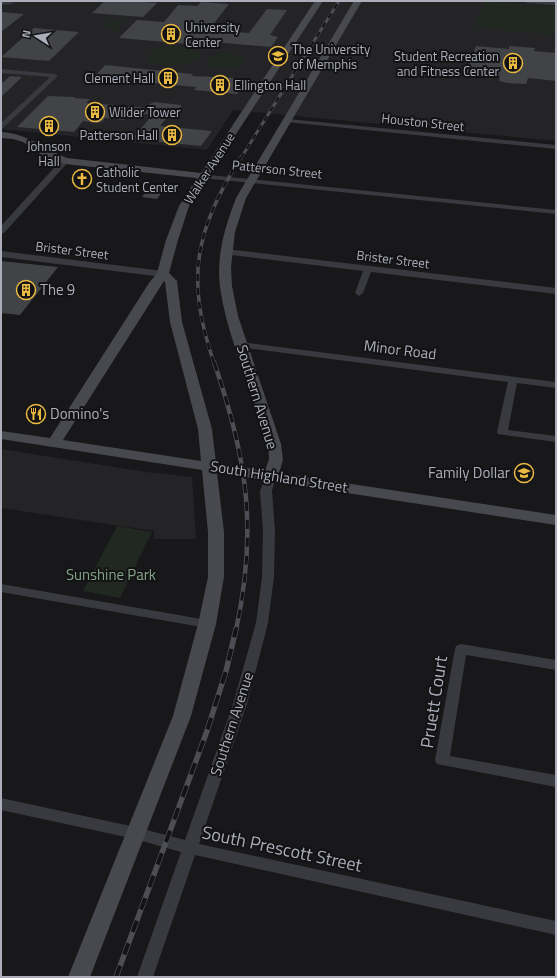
<svg xmlns="http://www.w3.org/2000/svg" width="557" height="978" font-family="'Titillium Web',sans-serif">
	<style>
		.built { fill: #242427 }
		.green { fill: #202821 }
		.building { fill: #424347 }
		.lines { fill: none; stroke-linecap: round; stroke-linejoin: round }
		.street { fill: #393a3f; fill-rule: evenodd }
		.secondary { fill: #47494f; fill-rule: evenodd }
		.rail-far3-casing { stroke: #4c4e54; stroke-width: 3 }
		.rail-far2-casing { stroke: #4c4e54; stroke-width: 3.5 }
		.rail-far1-casing { stroke: #4c4e54; stroke-width: 4.5 }
		.rail-casing { stroke: #4c4e54; stroke-width: 5.5 }
		.rail-far3 { stroke: #131315; stroke-width: 2; stroke-dasharray: 5.5; stroke-linecap: butt }
		.rail-far2 { stroke: #131315; stroke-width: 2.5; stroke-dasharray: 7; stroke-linecap: butt }
		.rail-far1 { stroke: #131315; stroke-width: 3; stroke-dasharray: 9; stroke-linecap: butt }
		.rail { stroke: #131315; stroke-width: 4; stroke-dasharray: 12; stroke-linecap: butt }
		.labels { text-anchor: middle; stroke-width: 4; stroke-linejoin: round; paint-order: stroke }
		.far-poi-label { font-size: 13px; fill: #abaeb9; stroke: #131315; text-anchor: start }
		.far-street-label { font-size: 13px; fill: #abaeb9; stroke: #131315 }
		.poi-label { font-size: 15px; fill: #abaeb9; stroke: #131315; text-anchor: start }
		.street-label { font-size: 15px; fill: #abaeb9; stroke: #131315 }
		.park-label { font-size: 15px; fill: #83a387; stroke: #131315 }
		.near-street-label { font-size: 18px; fill: #abaeb9; stroke: #131315 }
	</style>
	<rect width="100%" height="100%" fill="#18181a"/>
	<path class="built" d="M1 1H556V141L233 110 207 150 1 129Z
		M1 449 146 472 192 477 196 539H154V531L1 508Z"/>
	<path class="green" d="M484 1 556 7V35L475 28Z
		M129 19 123 22 122 25 116 27 119 29 117 31 100 26 109 24 107 20Z
		M178 46 189 47 200 53V57C192 67 156 70 147 58 149 47 168 46 178 46Z
		M223 52 238 55 247 59 240 62 243 65C233 67 217 71 209 65L207 61 212 56Z
		M117 526 152 532 120 598 83 591Z"/>
	<path class="building" d="M105 1H127L157 3 143 17 92 13Z
		M201 2 229 4 212 26H215L212 29 221 31 249 33 267 9 287 10 270 35 278 37 271 47 203 41 200 45 119 38 137 20 164 22 178 5 197 6Z
		M1 12 24 14 1 32Z
		M34 28 79 32 49 61 1 57Z
		M476 46 509 49V46L535 48 534 51 556 53V81L528 78 526 84 507 83 499 81 500 76 466 73Z
		M105 65 193 74 192 76 234 78 233 80 246 81 237 94 194 90 196 87 142 82 144 79 96 75Z
		M10 76 22 77 1 97V84Z
		M48 96 75 97 74 98 90 99 86 103 113 105 116 109 128 108 129 106 147 108 150 104 154 102 181 105V107L174 109 160 126 212 131 201 146 132 139 154 113 127 117 124 120 105 118 102 122 98 123 83 121 74 132 17 127Z
		M151 184 166 186 157 199 142 197Z
		M1 261 58 267 20 315 1 313Z"/>
	<g class="lines">
		<path class="street" d="M1 1H16L11 4 1 5Z
			M524 1H556V5L527 3Z
			M1 69 55 74 58 76 3 128 1 129V123L50 77 1 73Z
			M288 119 556 145V149L286 122V120Z
			M62 159H65L69 161 4 233H1V226Z
			M200 174 556 210V214L203 178H200Z
			M226 249 556 288V294L371 272 363 293 359 296 355 293 363 271 223 254 222 252 223 250Z
			M1 251 163 271 167 274 163 277 1 257Z
			M241 342 556 382V388L517 383 508 430 556 436V442L498 434 497 432 508 382 238 347 236 345Z
			M271 473 276 476 272 491 275 531 274 577 268 623 247 704 199 844 556 921V935L195 855 153 977H137L181 852 135 839 1 810V798L135 827 185 840 233 704 256 623 262 577 263 531 260 491 266 476Z
			M1 584 207 620 211 621 213 624 211 627 207 628 1 592Z
			M461 644 556 660V670L466 655 450 756 556 775V787L437 764 435 760 455 649 456 646Z"/>
		<path class="secondary" d="M315 1H323L189 206 178 240 169 273 177 281 182 322 212 429 216 463 265 471C266 467 268 463 269 459 269 445 263 431 259 418 246 374 226 332 220 287 216 256 225 227 236 198L354 1H362L246 198 235 232 231 267 232 286 238 316 281 444 283 460 279 473 556 515V525L217 473 224 532V577L216 624 191 716 90 977H68L173 716 198 624 208 577V532L202 470 1 439V431L50 438 149 283 157 273 166 240 179 206 197 178 65 164 40 154 23 142 13 139 1 138V132C29 134 42 148 67 158L201 173ZM164 281 165 282 170 322 198 429 201 461 63 440Z"/>
		<defs>
			<path id="rail-far3" d="M241 158 339 1"/>
			<path id="rail-far2" d="M214 363C185 278 195 231 241 157"/>
			<path id="rail-far1" d="M214 362C247 458 258 529 236 630"/>
			<path id="rail" d="M116 977 207 731 226 671 236 629"/>
		</defs>
		<use href="#rail-far3" class="rail-far3-casing"/>
		<use href="#rail-far2" class="rail-far2-casing"/>
		<use href="#rail-far1" class="rail-far1-casing"/>
		<use href="#rail" class="rail-casing"/>
		<use href="#rail-far3" class="rail-far3"/>
		<use href="#rail-far2" class="rail-far2"/>
		<use href="#rail-far1" class="rail-far1"/>
		<use href="#rail" class="rail"/>
	</g>
	<defs>
		<symbol id="building-ring" viewBox="-11 -11 22 22"><circle r="9.5" fill="#131315" stroke="#e9b941" stroke-width="1.5"/><path d="M-4-6H4V6H1V3H-1V6H-4ZM-2.5-4.3h1.7v1.8h-1.7ZM.8-4.3h1.7v1.8H.8ZM-2.5-1h1.7V.8h-1.7ZM.8-1h1.7V.8H.8Z" fill="#e9b941"/></symbol>
		<symbol id="university-ring" viewBox="-11 -11 22 22"><circle r="9.5" fill="#131315" stroke="#e9b941" stroke-width="1.5"/><path d="M0-5L7-2L0 1L-7-2ZM-4 1L0 2.5L4 1V4Q0 6-4 4Z" fill="#e9b941"/></symbol>
		<symbol id="church-ring" viewBox="-11 -11 22 22"><circle r="9.5" fill="#131315" stroke="#e9b941" stroke-width="1.5"/><path d="M-1.2-6h2.4v3.5h3.3v2.4h-3.3V6h-2.4V-.1h-3.3v-2.4h3.3Z" fill="#e9b941"/></symbol>
		<symbol id="restaurant-ring" viewBox="-11 -11 22 22"><circle r="9.5" fill="#131315" stroke="#e9b941" stroke-width="1.5"/><path d="M-5-6h1v4h1v-4h1v4h1v-4h1v5L-1.5 .5V6h-2V.5L-5-1ZM5-6V6H3V1.5H1.5Q1.5-4 5-6Z" fill="#e9b941"/></symbol>
		<symbol id="school-ring" viewBox="-11 -11 22 22"><circle r="9.5" fill="#131315" stroke="#e9b941" stroke-width="1.5"/><path d="M0-5L7-2L0 1L-7-2ZM-4 1L0 2.5L4 1V4Q0 6-4 4Z" fill="#e9b941"/></symbol>
	</defs>
	<g fill-rule="evenodd">
		<use href="#building-ring" x="160" y="23" width="22" height="22"/>
		<use href="#university-ring" x="267" y="45" width="22" height="22"/>
		<use href="#building-ring" x="502" y="52" width="22" height="22"/>
		<use href="#building-ring" x="157" y="67" width="22" height="22"/>
		<use href="#building-ring" x="209" y="74" width="22" height="22"/>
		<use href="#building-ring" x="84" y="101" width="22" height="22"/>
		<use href="#building-ring" x="38" y="115" width="22" height="22"/>
		<use href="#building-ring" x="161" y="124" width="22" height="22"/>
		<use href="#church-ring" x="71" y="168" width="22" height="22"/>
		<use href="#building-ring" x="15" y="279" width="22" height="22"/>
		<use href="#restaurant-ring" x="25" y="403" width="22" height="22"/>
		<use href="#school-ring" x="513" y="462" width="22" height="22"/>
	</g>
	<g class="labels">
		<g class="far-poi-label">
			<text x="185" y="32">University<tspan x="185" dy="15">Center</tspan></text>
			<text x="292" y="54">The University<tspan x="292" dy="15">of Memphis</tspan></text>
			<text x="499" y="61" text-anchor="end">Student Recreation<tspan x="499" dy="15">and Fitness Center</tspan></text>
			<text x="154" y="83" text-anchor="end">Clement Hall</text>
			<text x="234" y="90">Ellington Hall</text>
			<text x="109" y="117">Wilder Tower</text>
			<text x="158" y="140" text-anchor="end">Patterson Hall</text>
			<text x="49" y="151" text-anchor="middle">Johnson<tspan x="49" dy="15">Hall</tspan></text>
			<text x="96" y="177">Catholic<tspan x="96" dy="15">Student Center</tspan></text>
		</g>
		<g class="far-street-label">
			<text transform="translate(423 122) rotate(6)" y="5">Houston Street</text>
			<text transform="translate(209 168) rotate(-57)" y="5">Walker Avenue</text>
			<text transform="translate(277 169) rotate(6)" y="5">Patterson Street</text>
			<text transform="translate(72 250) rotate(7)" y="5">Brister Street</text>
			<text transform="translate(393 259) rotate(7)" y="5">Brister Street</text>
		</g>
		<g class="poi-label">
			<text x="40" y="295">The 9</text>
			<text x="50" y="419">Domino's</text>
			<text x="510" y="478" text-anchor="end">Family Dollar</text>
		</g>
		<g class="street-label">
			<text transform="translate(400 350) rotate(7)" y="5">Minor Road</text>
			<text transform="translate(257 397) rotate(73)" y="5">Southern Avenue</text>
			<text transform="translate(279 477) rotate(9)" y="5">South Highland Street</text>
			<text transform="translate(232 724) rotate(-72)" y="5">Southern Avenue</text>
		</g>
		<g class="park-label">
			<text x="111" y="580">Sunshine Park</text>
		</g>
		<g class="near-street-label">
			<text transform="translate(434 702) rotate(-81)" y="6">Pruett Court</text>
			<text transform="translate(282 849) rotate(12)" y="6">South Prescott Street</text>
		</g>
	</g>
	<rect width="557" height="978" fill="none" stroke="#abaeb9" stroke-width="4"/>
	<g transform="translate(36 36) rotate(282)" stroke="#131315" stroke-width="3" paint-order="stroke">
	<path d="M0-3L7 15L0 10L-7 15Z" fill="#abaeb9"/>
	<text y="-6" font-size="11" font-weight="bold" text-anchor="middle" fill="#abaeb9">N</text>
	</g>
</svg>
